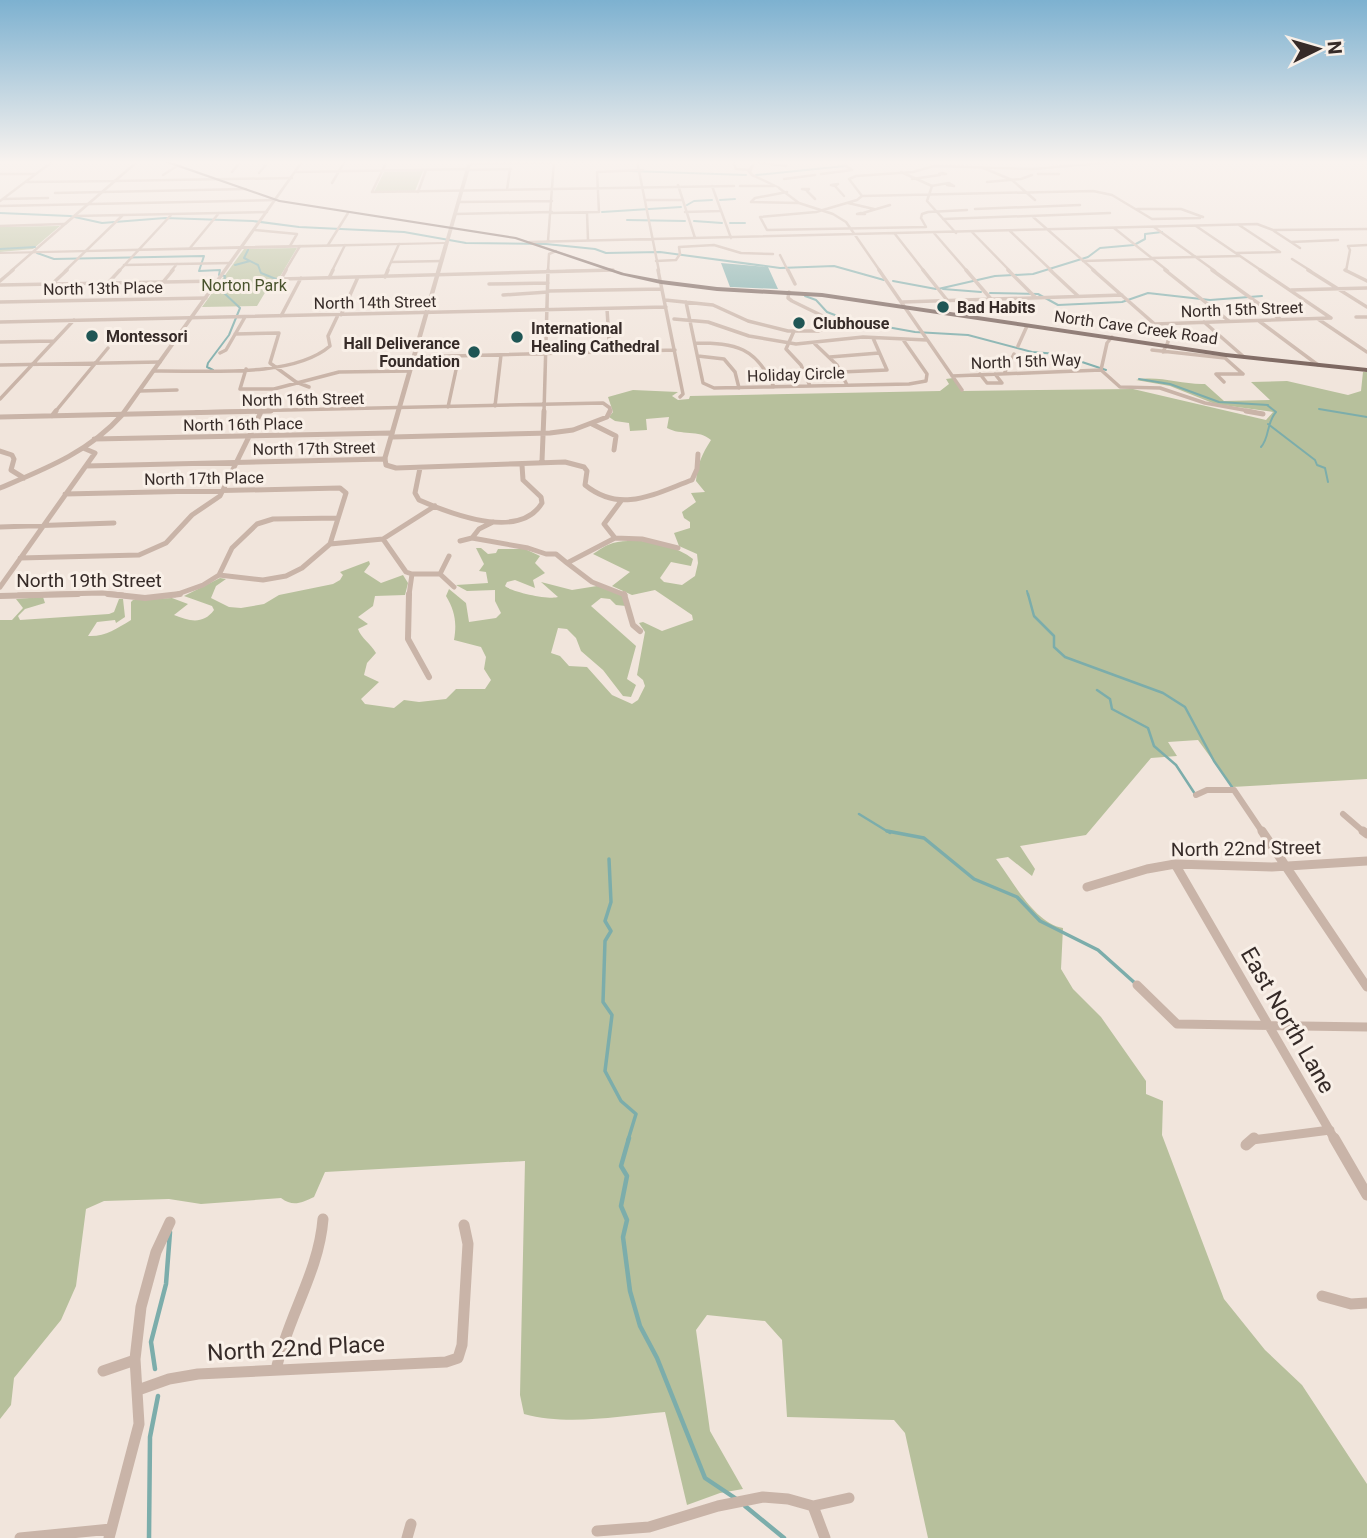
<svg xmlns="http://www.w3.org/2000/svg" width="1367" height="1538" font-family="Roboto,sans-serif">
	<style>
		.green { fill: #b7c09c }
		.water { fill: #7cadab }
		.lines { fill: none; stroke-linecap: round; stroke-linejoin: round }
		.stream-far3 { stroke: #7cadab; stroke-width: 2 }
		.stream-far2 { stroke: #7cadab; stroke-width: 2.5 }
		.stream-far1 { stroke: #7cadab; stroke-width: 3.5 }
		.stream { stroke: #7cadab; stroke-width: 4.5 }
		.minor-far5 { stroke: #c9b4a8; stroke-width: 2.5 }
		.minor-far4 { stroke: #c9b4a8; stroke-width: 3.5 }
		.minor-far3 { stroke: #c9b4a8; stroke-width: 5 }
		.minor-far2 { stroke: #c9b4a8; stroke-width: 6 }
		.minor-far1 { stroke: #c9b4a8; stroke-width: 9 }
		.minor { stroke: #c9b4a8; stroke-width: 11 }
		.tertiary { fill: #c9b4a8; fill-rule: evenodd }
		.primary { fill: #77615a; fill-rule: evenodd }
		.poi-dot { fill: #1f5655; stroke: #f9f0e8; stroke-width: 2.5 }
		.labels { text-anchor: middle; stroke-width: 6; stroke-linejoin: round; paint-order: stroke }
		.far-park-label { font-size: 16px; fill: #49532d; stroke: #f9f0e8 }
		.far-street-label { font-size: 16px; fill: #362b28; stroke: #f9f0e8 }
		.far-poi-label { font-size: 16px; font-weight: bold; fill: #362b28; stroke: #f9f0e8; text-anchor: start }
		.street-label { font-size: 19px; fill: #362b28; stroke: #f9f0e8 }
		.near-street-label { font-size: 23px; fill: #362b28; stroke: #f9f0e8 }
	</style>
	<rect width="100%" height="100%" fill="#f1e5dc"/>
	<path class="green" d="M423 171 415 191 374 192 384 172Z
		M60 226 33 249 0 252V227Z
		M297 248 278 280 272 281 257 306 202 307 244 249Z
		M1363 372H1367V779L1232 787 1198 740 1168 742 1177 756 1151 758 1086 835 1020 846 1035 869 1032 876 1008 857 996 859C1013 881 1034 923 1063 928L1061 969 1073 989 1101 1017 1146 1081V1094L1163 1101 1162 1135 1224 1299 1265 1350 1302 1385 1367 1484V1538H928L905 1433 894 1420 787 1417 782 1340 765 1321 707 1315 696 1330 710 1431 743 1489 720 1493 687 1505 665 1412C620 1416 568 1426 524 1414L520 1395 525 1161 325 1172 314 1197C301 1203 293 1207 281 1198L201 1204 169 1199 104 1201 86 1209 76 1286 61 1320 14 1378 11 1405 0 1419V620H12L23 608 16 599 43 597 45 603 25 609 18 616 20 620 109 614 114 612 119 599H123L125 617 116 623 115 620 97 622 88 636C105 637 116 629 131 620V602L133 600 172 598 188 604 174 615C189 621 203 625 214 610L212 606 184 596 220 578 226 579 216 586 211 598 229 607 241 608 264 604 279 595 333 584 340 580 343 575 340 572 369 561 370 564 364 572 381 583 403 575 408 583 405 595 375 596 373 606 358 617 368 624 358 629C361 638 371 644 376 653L367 663 364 675 379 682 361 699 365 704 394 708 404 700 419 702 446 699 456 689H485L491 680 484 669 486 657 481 647 454 640C457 623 455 611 446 596L449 589 466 603 469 622 496 618 501 613 495 601V590L467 591 456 585 488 583 486 572 479 571 484 564 476 548H481L488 554 496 553 498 549H525L540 556 535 563 545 573 533 580 535 588 515 580 507 582 505 586C512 592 549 600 558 597L541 582 572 590 597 586 621 593 626 606 616 605 610 599 601 598 591 606 636 646 627 679 636 685 631 697 623 696 603 670 581 651 576 638 567 629 558 628 551 653 560 656 569 666 587 667 612 695 632 704 638 700 645 686 643 680 637 675 645 632 639 623 643 622 662 631 693 620 692 615 655 590 632 595 612 586 630 572 593 554C599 550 606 545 613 543 637 537 673 543 693 559L691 566 671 562 660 578 664 582 682 585 695 576 698 563 697 554 679 546 674 533 690 528V522L684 518 682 512 696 502 691 493 705 492 696 481C697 465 702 454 711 440 699 429 681 436 667 428L669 417 646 419 647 430 630 431 629 423 615 421 609 417 613 412 608 397 633 390 678 392 672 396 678 400 689 399 690 396 940 391 949 384 946 379 953 378 962 391 1133 389 1266 420 1273 412 1215 404 1170 386 1136 380C1158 375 1182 385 1205 384L1224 401 1270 400 1251 382 1287 381 1348 395 1361 391Z"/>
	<path class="water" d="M721 263 768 267 778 289 730 287Z"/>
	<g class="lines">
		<path class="stream-far3" d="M630 171 746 175
			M756 175 845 166
			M720 200 735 199
			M687 205 694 201 712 200
			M602 212 681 207
			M0 213 70 216 102 223 165 218 253 221 299 227 404 232 466 243 546 244 595 249 606 253 660 252 780 268 834 266 884 280
			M627 220 685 221
			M694 221 722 223
			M730 223H745
			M0 249 35 247
			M248 250 244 258 258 265 261 273 276 279
			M37 253 54 259 204 256 199 271 220 270 219 275 225 276 223 292 240 308 229 335 208 363 207 367 213 370
			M235 265 250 261
			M893 281 936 289
			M938 289 995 276 1033 274 1088 257 1100 248 1134 245 1145 239V234L1162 232
			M943 289 981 292
			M990 293 1038 294 1058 305 1122 302 1148 293 1210 300 1262 296
			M805 296 816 300 827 312 848 320 915 332 968 335 1032 352 1058 354 1106 370
			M1139 379 1170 384 1219 402 1268 405
			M1319 409 1367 417
			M1268 424 1315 460 1317 465 1325 468 1328 482
			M1261 447C1270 437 1266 423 1276 412L1267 405
			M1027 591 1028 595"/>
		<path class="stream-far2" d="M1028 594 1034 616 1054 636V647L1065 657 1163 693 1185 707 1214 761 1232 787
			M1097 690 1110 699 1112 709 1148 728 1154 746 1176 765 1195 794
			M859 814 890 833"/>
		<path class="stream-far1" d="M887 831 924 838 974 879 1017 897 1040 921 1098 950 1136 984
			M609 859 611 902 605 921 611 931 605 941 603 1002 612 1015 605 1071 621 1101 636 1114 628 1140"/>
		<path class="stream" d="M629 1138 621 1166 627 1176 621 1206 627 1220 623 1237 630 1291 640 1326 657 1358 705 1478 735 1498
			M155 1369 151 1342 166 1284 170 1232
			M745 1506 784 1538
			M149 1538 150 1437 158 1396"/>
		<path class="minor-far5" d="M387 161 372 192 734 186
			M637 161 659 271
			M733 161 736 169 751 170
			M819 161H826
			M849 161 844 165 851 169
			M755 162 786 166
			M470 164 611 161
			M981 167 1012 180 1035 200
			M468 170 511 169
			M232 172 241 161
			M296 172 468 169
			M901 172 932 186 927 201 956 233
			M259 173 269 161
			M942 173 946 174H939Z
			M0 174H36
			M821 174 852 170
			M1038 174H1059
			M163 175 177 166
			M784 179 815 175
			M912 179 940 175
			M114 181 292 178
			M27 182 114 181
			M987 182 1021 179 1032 175
			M332 183 345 161
			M838 184 835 186 831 185Z
			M678 185 695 238
			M712 186 731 238
			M740 186H774
			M835 186 844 196
			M931 186 949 183 954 186 947 185
			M779 188 799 203 833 214 846 222 880 271
			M507 190 510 169
			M807 190 802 189H809L807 191 815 199
			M418 192 426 170
			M787 192 755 198 751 202 798 203
			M55 193 246 189
			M862 196 1093 191 1112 195 1152 219 1200 218
			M3 199 48 198
			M645 200H682
			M0 201 53 161
			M459 202 552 201
			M848 203 874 209
			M0 206 275 200
			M975 209 1080 205
			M1137 209H1181L1203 217
			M685 212 720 211
			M551 213 599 212 597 172 643 170
			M587 213 588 240
			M861 213 865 214H857Z
			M863 213 890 205
			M455 214 552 212
			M75 216 267 212
			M1032 216 1095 271
			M921 218 926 227 767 230 760 217 816 212 857 200 862 196 849 179 856 176 913 172 934 166 1033 169 1124 161
			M921 218 922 214 928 212 967 210
			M943 219 1110 213
			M1239 225 1280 252
			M0 226 64 224
			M1196 226 1262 271
			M1154 227 1215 271
			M1114 228 1168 271
			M255 230 297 234 290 246
			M1273 230 1367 229
			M1010 231 1052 271
			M1274 231 1300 248
			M972 232 1010 271
			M934 233 967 271
			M895 234 924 271
			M548 241 554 161
			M530 242 1257 224 1273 230
			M1291 242 1338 240
			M328 245 348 213
			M1348 246 1367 245
			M190 248 219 213
			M1236 253 1279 252
			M780 255 788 271
			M1151 258 1239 256
			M1292 259 1311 271
			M656 261 676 260 680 254 679 247 714 245 741 253 773 254
			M1083 261 1152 259
			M391 262 442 261
			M124 265 231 263
			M11 271 65 224
			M65 271 123 215
			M119 271 172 214
			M171 271 177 264
			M285 271 300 246
			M332 271 345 245
			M387 271 399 244
			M548 271 549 254 556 251
			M566 271 613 270
			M1346 271 1350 250 1348 246"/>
		<path class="minor-far4" d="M286 270 281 279 613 270
			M658 270 683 394 680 397
			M788 270 795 284
			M879 270 962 390
			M923 270 947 300
			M966 270 991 299
			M1008 270 1035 297
			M1050 270 1078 296
			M1093 270 1167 335 1168 342 1163 352
			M1165 270 1229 321
			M1212 270 1280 319
			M1260 270 1331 318
			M1308 270 1367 307
			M1345 270 1367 281
			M385 277 388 270
			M329 278 333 270
			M0 281 13 270
			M163 282 173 270
			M108 283 120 270
			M52 284 67 270
			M489 284 548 283
			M0 285 218 281
			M1291 290 1367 288
			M548 291 662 289
			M789 292 788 298 792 301 833 321 834 325
			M503 295 548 292
			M665 300 713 305 748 321 788 331H818L834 325
			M0 302 206 298
			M686 302 703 383 714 388 909 384 926 381 927 374 904 341
			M903 302 1122 295
			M607 309 609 340
			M341 315 358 277
			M281 316 301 278
			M1356 317H1367
			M674 319 708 322 749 336 796 344 863 337 927 340
			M1318 319 1367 352
			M1259 321 1318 365
			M0 322 666 307
			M1204 322 1244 357
			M1155 324 1331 318
			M794 331 786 349 801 365 810 386
			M235 334 279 333 270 363 296 382 309 387
			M0 342 54 341
			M695 343C736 343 756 347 774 387
			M815 344 837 365 847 385
			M1018 346 1027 326
			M1152 350 1225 358 1243 374
			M220 353 226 350 245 317
			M698 356 724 359 735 372 739 388
			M414 357 675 350
			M830 357 879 353
			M0 365 160 362
			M246 369 240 389H274L339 372 410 371
			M1101 370 1120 387 1160 388 1205 403 1255 412
			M1101 370 1107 343 1112 337
			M153 371C202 370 292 379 330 346L328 336 338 315
			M841 372 887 370 873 338
			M980 374 987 383H1002L995 374
			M1004 374 1014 354
			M952 376 1101 370
			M1224 382 1216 374H1243
			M139 391 177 390
			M0 399 74 320
			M495 406 501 355
			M448 407 459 356
			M55 412 108 348
			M196 412 603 403 610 408V412
			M544 412 548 270"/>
		<path class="minor-far3" d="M1246 411 1263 414
			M52 416 56 411
			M0 417 271 411
			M592 424 616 436 614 450
			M392 437 550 433 573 430 607 417 610 411
			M94 439 392 433
			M0 451 12 455 14 459 11 470 24 478
			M542 461 544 411
			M86 466 385 459 386 465 396 468 565 462 584 467 587 471 585 485C621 514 654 494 692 480L697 469 698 454
			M420 468 415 493 419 500C451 514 519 541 542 503L541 497 523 480 522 465
			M0 488C45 469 89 452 122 415
			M65 494 340 488 346 493 330 544
			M621 501 604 524 615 538 567 563 592 582 625 595
			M493 522 479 529 472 538 528 548 546 554H556L567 563
			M0 527 114 523
			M615 538 642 539 678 548
			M383 539 406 572 412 574 409 595
			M460 541 472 538
			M449 556 440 574 454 587
			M20 558 139 555 166 543 192 515 220 496 261 412
			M412 574H440
			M219 575 263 580 286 576 302 568 330 544 383 539 435 506
			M0 587 95 453 83 448
			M18 595 102 593 123 595
			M175 595 203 585 219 575 232 548 257 524 273 519 338 518"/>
		<path class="minor-far2" d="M108 594 145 598 180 594
			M409 594 408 639 429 677
			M624 594 633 625 640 631
			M0 596 78 594
			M1196 795 1207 790H1234L1263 833
			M1343 814 1365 833"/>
		<path class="minor-far1" d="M1262 831 1367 987
			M1363 831 1367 834
			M1175 864 1335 1140
			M1087 887 1147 869 1175 864 1272 867 1367 861
			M1137 985 1177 1024 1367 1027
			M1252 1140 1330 1130"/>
		<path class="minor" d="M1334 1138 1367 1195
			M1246 1145 1254 1138
			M1322 1296 1351 1304 1367 1303
			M276 1370C287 1318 319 1272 323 1219
			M103 1371 135 1360
			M138 1390 169 1379 198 1374 446 1362 458 1358 462 1345 468 1244 464 1225
			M597 1531 649 1527 718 1506 763 1497 788 1499 813 1506
			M20 1538 111 1529
			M109 1538 139 1424 135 1359 141 1307 156 1252 170 1222
			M407 1538 411 1524
			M825 1538 813 1506 849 1498"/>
		<path class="tertiary" d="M136 161H140L66 225H64V223Z
			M301 161H304L244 246 445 242 468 161H472L387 460 382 459 444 244 242 249 124 416 122 417 119 415 238 249 0 254V252L240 246Z
			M754 161H757L751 171 753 174 780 187V189L751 176 747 171Z"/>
		<path class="primary" d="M161 161H168L280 200 516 237 624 273 661 280 717 287 822 293 1226 353 1367 368V372L1226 357 822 297 717 291 661 284 621 275 515 239 279 202Z"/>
	</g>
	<linearGradient id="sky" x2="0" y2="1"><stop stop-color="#7db1d0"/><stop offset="0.43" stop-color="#f9f3ef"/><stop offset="1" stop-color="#f9f3ef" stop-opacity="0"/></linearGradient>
	<rect width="1367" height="377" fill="url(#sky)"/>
	<g class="poi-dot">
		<circle cx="943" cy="307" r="7"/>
		<circle cx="799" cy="323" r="7"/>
		<circle cx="92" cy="336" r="7"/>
		<circle cx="517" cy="337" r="7"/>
		<circle cx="474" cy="352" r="7"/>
	</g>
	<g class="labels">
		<g class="far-park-label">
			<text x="244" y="291">Norton Park</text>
		</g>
		<g class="far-street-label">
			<text transform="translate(103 288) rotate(-1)" y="6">North 13th Place</text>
			<text transform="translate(375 302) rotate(-1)" y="6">North 14th Street</text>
			<text transform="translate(1242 309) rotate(-2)" y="6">North 15th Street</text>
			<text transform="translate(1136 327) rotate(8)" y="6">North Cave Creek Road</text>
			<text transform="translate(1026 361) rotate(-2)" y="6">North 15th Way</text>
			<text transform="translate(796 374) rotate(-2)" y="6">Holiday Circle</text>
			<text transform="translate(303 399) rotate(-1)" y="6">North 16th Street</text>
			<text transform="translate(243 424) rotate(-1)" y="6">North 16th Place</text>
			<text transform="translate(314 448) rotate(-1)" y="6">North 17th Street</text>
			<text transform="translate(204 478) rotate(-1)" y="6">North 17th Place</text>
		</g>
		<g class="far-poi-label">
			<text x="957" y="313">Bad Habits</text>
			<text x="813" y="329">Clubhouse</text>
			<text x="531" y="334">International<tspan x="531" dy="18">Healing Cathedral</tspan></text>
			<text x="106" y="342">Montessori</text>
			<text x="460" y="349" text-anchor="end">Hall Deliverance<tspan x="460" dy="18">Foundation</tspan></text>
		</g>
		<g class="street-label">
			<text x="89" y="587">North 19th Street</text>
			<text transform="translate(1246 848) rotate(-1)" y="7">North 22nd Street</text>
		</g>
		<g class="near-street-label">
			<text transform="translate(1288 1020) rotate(60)" y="8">East North Lane</text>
			<text transform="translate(296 1348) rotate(-3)" y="8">North 22nd Place</text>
		</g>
	</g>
	<g transform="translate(1318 49) rotate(85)" stroke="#f9f0e8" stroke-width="5" paint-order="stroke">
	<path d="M0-5L12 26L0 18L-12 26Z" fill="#362b28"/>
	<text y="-10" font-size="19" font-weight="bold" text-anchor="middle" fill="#362b28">N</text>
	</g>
</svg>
